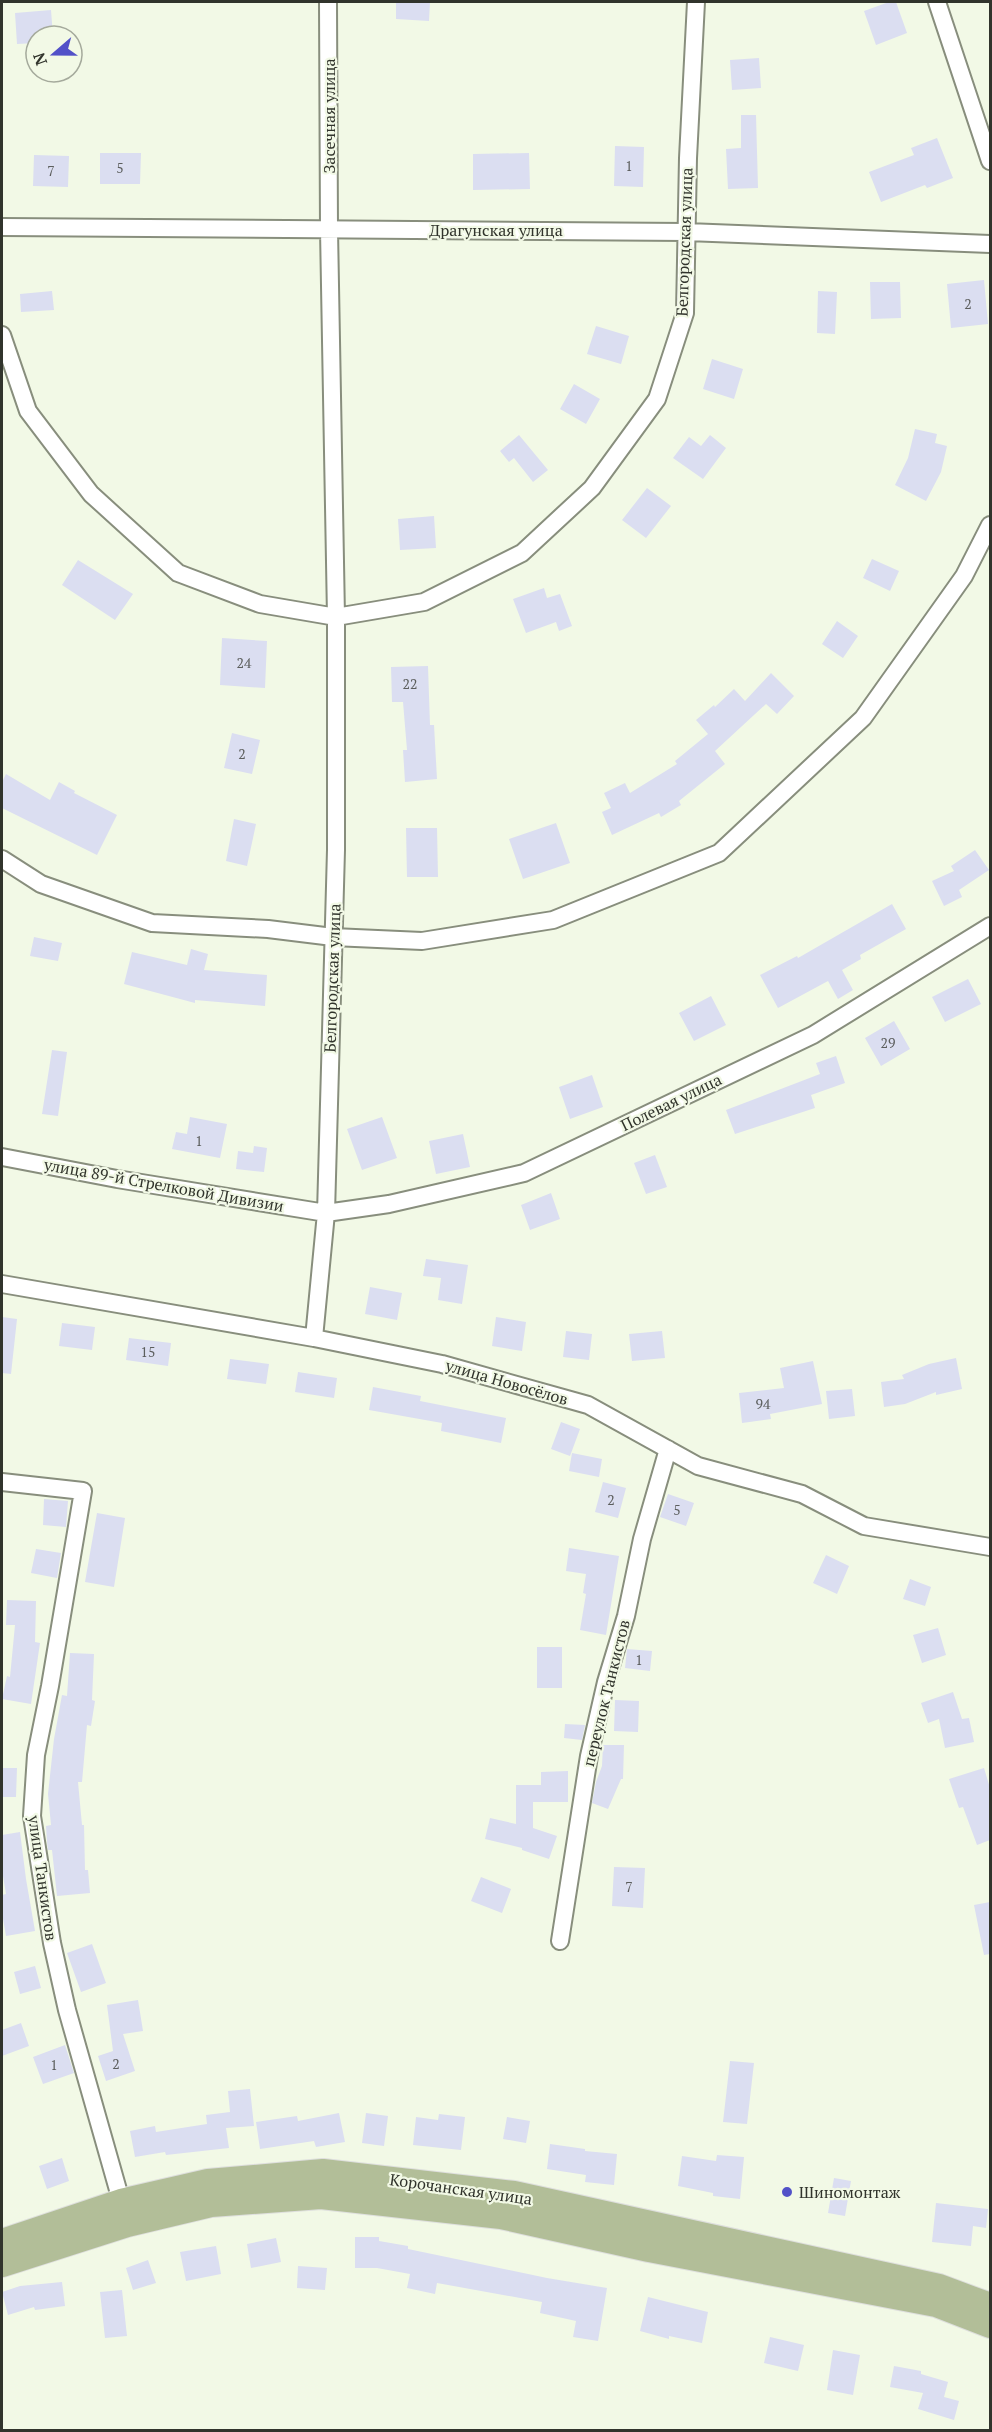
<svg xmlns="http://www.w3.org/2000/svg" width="992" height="2432" font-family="'PT Serif',serif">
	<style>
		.building { fill: #dbdef1 }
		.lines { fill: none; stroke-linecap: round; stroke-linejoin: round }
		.street-casing { stroke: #888e7d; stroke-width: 20 }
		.primary-casing { stroke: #dedfdd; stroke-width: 28 }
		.street { stroke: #fff; stroke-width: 16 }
		.primary { stroke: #b2be98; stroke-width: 26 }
		.poi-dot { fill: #5251c8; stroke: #f2f9e6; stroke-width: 2 }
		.labels { text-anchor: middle; stroke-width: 4.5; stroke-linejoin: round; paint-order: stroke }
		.number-label { font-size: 14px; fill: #5c5e5d }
		.street-label { font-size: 16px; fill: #31342c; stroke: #f2f9e6 }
		.poi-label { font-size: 16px; fill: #31342c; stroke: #f2f9e6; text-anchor: start }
	</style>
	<rect width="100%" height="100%" fill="#f2f9e6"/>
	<path class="building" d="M396 2H430L429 21 396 19Z
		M889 2H896L907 33 876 45 864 11Z
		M51 10 53 36H36V43L17 44 15 13Z
		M759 58 761 88 732 90 730 60Z
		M741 115H756L758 188 728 189 726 149 741 148Z
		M937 138 953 178 927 188 925 185 881 202 869 172 914 155 911 148Z
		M615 146 644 147 643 187 614 186Z
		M100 153H141L140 184H100Z
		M529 153 530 189 473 190V154Z
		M34 155 69 156 68 187 33 186Z
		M984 280 988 324 951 328 947 284Z
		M870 282H900L901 318 871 319Z
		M52 291 54 310 21 312 20 294Z
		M818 291 837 292 835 334 817 333Z
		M596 326 629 336 621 364 587 354Z
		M712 359 743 369 734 399 703 389Z
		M574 384 600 399 586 424 560 409Z
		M915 429 937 434 935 443 947 446 941 472 926 501 895 485 908 458Z
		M519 435 548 470 533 482 514 458 509 462 500 451Z
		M710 435 726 448 703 479 673 458 689 437 701 446Z
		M647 488 671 506 646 538 622 520Z
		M434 516 436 548 400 550 398 519Z
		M872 559 899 571 890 591 863 578Z
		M78 560 133 594 115 620 62 585Z
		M544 588 547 598 560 594 572 626 559 631 556 622 526 633 513 599Z
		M837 621 858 636 843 658 822 644Z
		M222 638 267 641 265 688 220 685Z
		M428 666 430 725H434L437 779 405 782 403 750H407L403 702H392L391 667Z
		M771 673 794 696 777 714 766 704 715 751 725 764 679 801 681 805 661 817 659 813 612 835 602 812 611 808 604 793 625 783 630 793 677 764 675 761 708 734 696 720 714 705 715 707 734 689 745 701Z
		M232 733 260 740 252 774 224 768Z
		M6 774 50 800 59 782 75 791 74 793 117 815 97 855 2 808V782Z
		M234 819 256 824 247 866 226 861Z
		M556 823 570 863 523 879 509 839Z
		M406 828H437L438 877H407Z
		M975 850 989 870 959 890 962 897 944 906 932 881 954 871 951 866Z
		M892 904 906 929 860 955 861 959 842 970 853 990 838 999 828 981 778 1008 760 975 797 956 798 958Z
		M34 937 62 943 58 961 30 956Z
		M191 949 208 954 204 970 267 975 265 1006 195 1000V1003L124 984 132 952 187 965Z
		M968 979 981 1004 945 1022 932 997Z
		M711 996 726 1025 694 1041 679 1013Z
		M894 1021 910 1049 881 1066 865 1038Z
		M52 1050 67 1052 58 1116 42 1114Z
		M836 1056 845 1083 811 1095 815 1108 735 1134 726 1110 820 1074 816 1063Z
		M592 1075 603 1107 570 1119 559 1087Z
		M190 1117 227 1124 220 1158 172 1149 176 1132 187 1134Z
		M382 1117 397 1158 362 1170 347 1129Z
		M463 1134 470 1167 436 1174 429 1141Z
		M254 1146 267 1148 264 1172 236 1169 238 1151 253 1153Z
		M655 1155 667 1187 646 1194 634 1163Z
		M551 1193 560 1219 530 1230 521 1205Z
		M426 1259 468 1265 462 1304 438 1300 441 1278 423 1276Z
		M370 1287 402 1293 397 1320 365 1314Z
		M2 1317 17 1319 11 1374 2 1373Z
		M496 1317 526 1322 522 1351 492 1346Z
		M62 1323 95 1327 92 1350 59 1346Z
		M566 1331 592 1334 589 1360 563 1357Z
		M662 1331 665 1358 632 1361 629 1334Z
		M129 1338 171 1343 168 1366 126 1360Z
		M956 1358 962 1389 936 1395V1392L905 1404 884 1407 881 1382 904 1379 902 1375 929 1364Z
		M230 1359 269 1364 266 1384 227 1379Z
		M813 1361 822 1404 770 1414 771 1419 742 1423 739 1393 784 1388 780 1368Z
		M298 1372 337 1378 334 1398 295 1392Z
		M373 1387 421 1396 420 1401 506 1418 501 1443 441 1431 442 1423 369 1410Z
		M852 1389 855 1416 829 1419 826 1391Z
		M561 1422 580 1429 570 1456 551 1449Z
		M572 1453 602 1459 599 1477 569 1471Z
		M603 1482 626 1488 618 1518 595 1512Z
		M668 1494 694 1503 686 1526 660 1517Z
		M44 1499 68 1501 66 1527 43 1525Z
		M97 1513 125 1518 114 1587 85 1582Z
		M569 1548 619 1556 606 1635 580 1630 586 1594 583 1593 586 1574 566 1571Z
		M36 1549 61 1553 57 1578 31 1573Z
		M826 1555 849 1566 837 1594 813 1583Z
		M910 1579 931 1587 925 1606 903 1599Z
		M7 1600 36 1601 35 1642 40 1643 31 1704 2 1699 7 1676 10 1677 15 1625H6Z
		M938 1628 946 1655 922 1663 913 1635Z
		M537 1647H562V1688H537Z
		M627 1649 652 1651 650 1671 625 1668Z
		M70 1653 94 1654 92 1700 95 1701 91 1726 87 1725 82 1782H78L82 1825H84L85 1870H88L90 1893 57 1896 52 1850H48L47 1842 46 1826 51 1825 48 1794 54 1739 62 1695 67 1696Z
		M953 1692 962 1719 969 1718 974 1742 945 1748 939 1719 928 1723 921 1703Z
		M615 1700 639 1701 638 1732 614 1731Z
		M565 1724 585 1725 582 1740 564 1738Z
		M603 1745H624L623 1779H621L608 1809 592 1803 596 1782 602 1766Z
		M2 1768H17L16 1797H2Z
		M984 1768 990 1788V1840L977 1845 963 1807 959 1808 949 1779Z
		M568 1771V1802H533V1828L557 1836 549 1859 522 1850V1848L485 1839 490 1818 516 1824V1785H541V1772Z
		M20 1832 26 1879 35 1931 6 1936 2 1913V1895L6 1894 2 1870V1835Z
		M614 1867 645 1868 643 1908 612 1906Z
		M481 1877 511 1889 502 1913 471 1901Z
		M990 1902V1954L984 1955 974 1905Z
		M92 1944 106 1983 81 1992 67 1953Z
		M35 1966 41 1988 20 1994 14 1972Z
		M138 2000 143 2031 123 2034 135 2071 106 2081 98 2056 113 2051 107 2005Z
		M21 2023 29 2046 2 2056V2030Z
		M65 2045 74 2073 43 2084 33 2057Z
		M730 2061 754 2063 747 2124 723 2122Z
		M250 2089 254 2126 226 2128 229 2148 166 2155 165 2152 135 2157 130 2131 155 2126 156 2132 207 2124 206 2115 230 2112 228 2091Z
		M339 2113 345 2142 316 2147 314 2141 260 2149 256 2122 297 2116 298 2121Z
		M366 2113 388 2116 384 2146 362 2143Z
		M439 2114 465 2117 461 2150 413 2145 416 2117 438 2120Z
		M507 2117 530 2121 526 2143 503 2139Z
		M550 2144 585 2149V2151L617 2154 614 2185 585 2182 586 2175 547 2169Z
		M717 2155 744 2157 740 2199 713 2196V2193L678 2186 682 2156 716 2161Z
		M62 2158 69 2181 47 2189 39 2166Z
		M834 2178 851 2181 845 2216 828 2213Z
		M936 2203 988 2209 986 2228 973 2226 971 2246 932 2242Z
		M355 2237H379V2241L408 2246V2249L547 2278 607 2288 598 2341 573 2337 576 2321 540 2313 542 2302 437 2283 435 2294 407 2288 410 2274 377 2268H355Z
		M276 2238 281 2262 251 2268 247 2244Z
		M216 2246 221 2274 186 2281 180 2252Z
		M148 2260 156 2283 133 2290 126 2268Z
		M298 2266 327 2268 325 2290 297 2288Z
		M62 2282 65 2306 35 2310 34 2307 8 2315 2 2292 20 2286Z
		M122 2290 127 2336 105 2338 100 2292Z
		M648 2297 708 2312 702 2343 669 2336V2339L640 2331Z
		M770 2337 804 2345 798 2371 764 2363Z
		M833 2350 860 2355 853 2395 827 2390Z
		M894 2366 921 2371V2374L948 2382 944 2397 959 2401 954 2420 918 2409 923 2393 890 2387Z"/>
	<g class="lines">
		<defs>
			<path id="street" d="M937 2 990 161
				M2 227 687 232 990 244
				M2 335 28 411 91 494 178 573 260 604 336 617 424 602 522 553 592 488 657 399 685 313 688 158 696 2
				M2 859 41 884 152 923 268 929 333 937 422 941 553 920 719 853 863 718 964 576 990 525
				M2 1157 117 1179 326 1213 389 1204 524 1173 813 1035 990 926
				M2 1284 314 1338 442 1364 588 1405 698 1466 802 1494 864 1526 990 1547
				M314 1338 326 1213 336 850V617L329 230 328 2
				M2 1482 83 1491 50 1686 36 1755 32 1816 52 1943 67 2010 124 2211
				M560 1941 589 1756 606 1682 626 1616 642 1539 668 1449"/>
			<path id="primary" d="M2 2242 121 2202 208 2182 323 2172 514 2194 939 2287 990 2306
				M2 2264 127 2224 211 2204 321 2196 501 2216 649 2249 936 2304 990 2325"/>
		</defs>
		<use href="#street" class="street-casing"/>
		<use href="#primary" class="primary-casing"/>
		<use href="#street" class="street"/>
		<use href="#primary" class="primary"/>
	</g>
	<circle class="poi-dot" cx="787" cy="2192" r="6"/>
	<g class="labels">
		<g class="number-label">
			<text x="629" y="171">1</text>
			<text x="120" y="173">5</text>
			<text x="51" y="176">7</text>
			<text x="968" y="309">2</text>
			<text x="244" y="668">24</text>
			<text x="410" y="689">22</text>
			<text x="242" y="759">2</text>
			<text x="888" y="1048">29</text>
			<text x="199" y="1146">1</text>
			<text x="148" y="1357">15</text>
			<text x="763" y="1409">94</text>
			<text x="611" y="1505">2</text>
			<text x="677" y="1515">5</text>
			<text x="639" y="1665">1</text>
			<text x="629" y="1892">7</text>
			<text x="116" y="2069">2</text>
			<text x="54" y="2070">1</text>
		</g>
		<g class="street-label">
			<text transform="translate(329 116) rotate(-90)" y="6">Засечная улица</text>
			<text x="496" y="236">Драгунская улица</text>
			<text transform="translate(684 242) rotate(-88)" y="6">Белгородская улица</text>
			<text transform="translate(332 978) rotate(-88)" y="6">Белгородская улица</text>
			<text transform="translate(671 1102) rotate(-26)" y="6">Полевая улица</text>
			<text transform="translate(164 1185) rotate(10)" y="6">улица 89-й Стрелковой Дивизии</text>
			<text transform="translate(507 1382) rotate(16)" y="6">улица Новосёлов</text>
			<text transform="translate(606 1693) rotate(-76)" y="6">переулок Танкистов</text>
			<text transform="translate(43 1878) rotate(82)" y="6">улица Танкистов</text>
			<text transform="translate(461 2189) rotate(8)" y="6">Корочанская улица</text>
		</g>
		<g class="poi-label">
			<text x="799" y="2198">Шиномонтаж</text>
		</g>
	</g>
	<rect width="992" height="2432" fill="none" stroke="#31342c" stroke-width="6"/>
	<g transform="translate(54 54) rotate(250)"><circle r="28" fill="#f2f9e6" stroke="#a5aa9c" stroke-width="1.5"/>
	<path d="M0-4.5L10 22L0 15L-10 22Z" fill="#5251c8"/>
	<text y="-9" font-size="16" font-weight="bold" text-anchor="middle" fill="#31342c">N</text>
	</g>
</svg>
